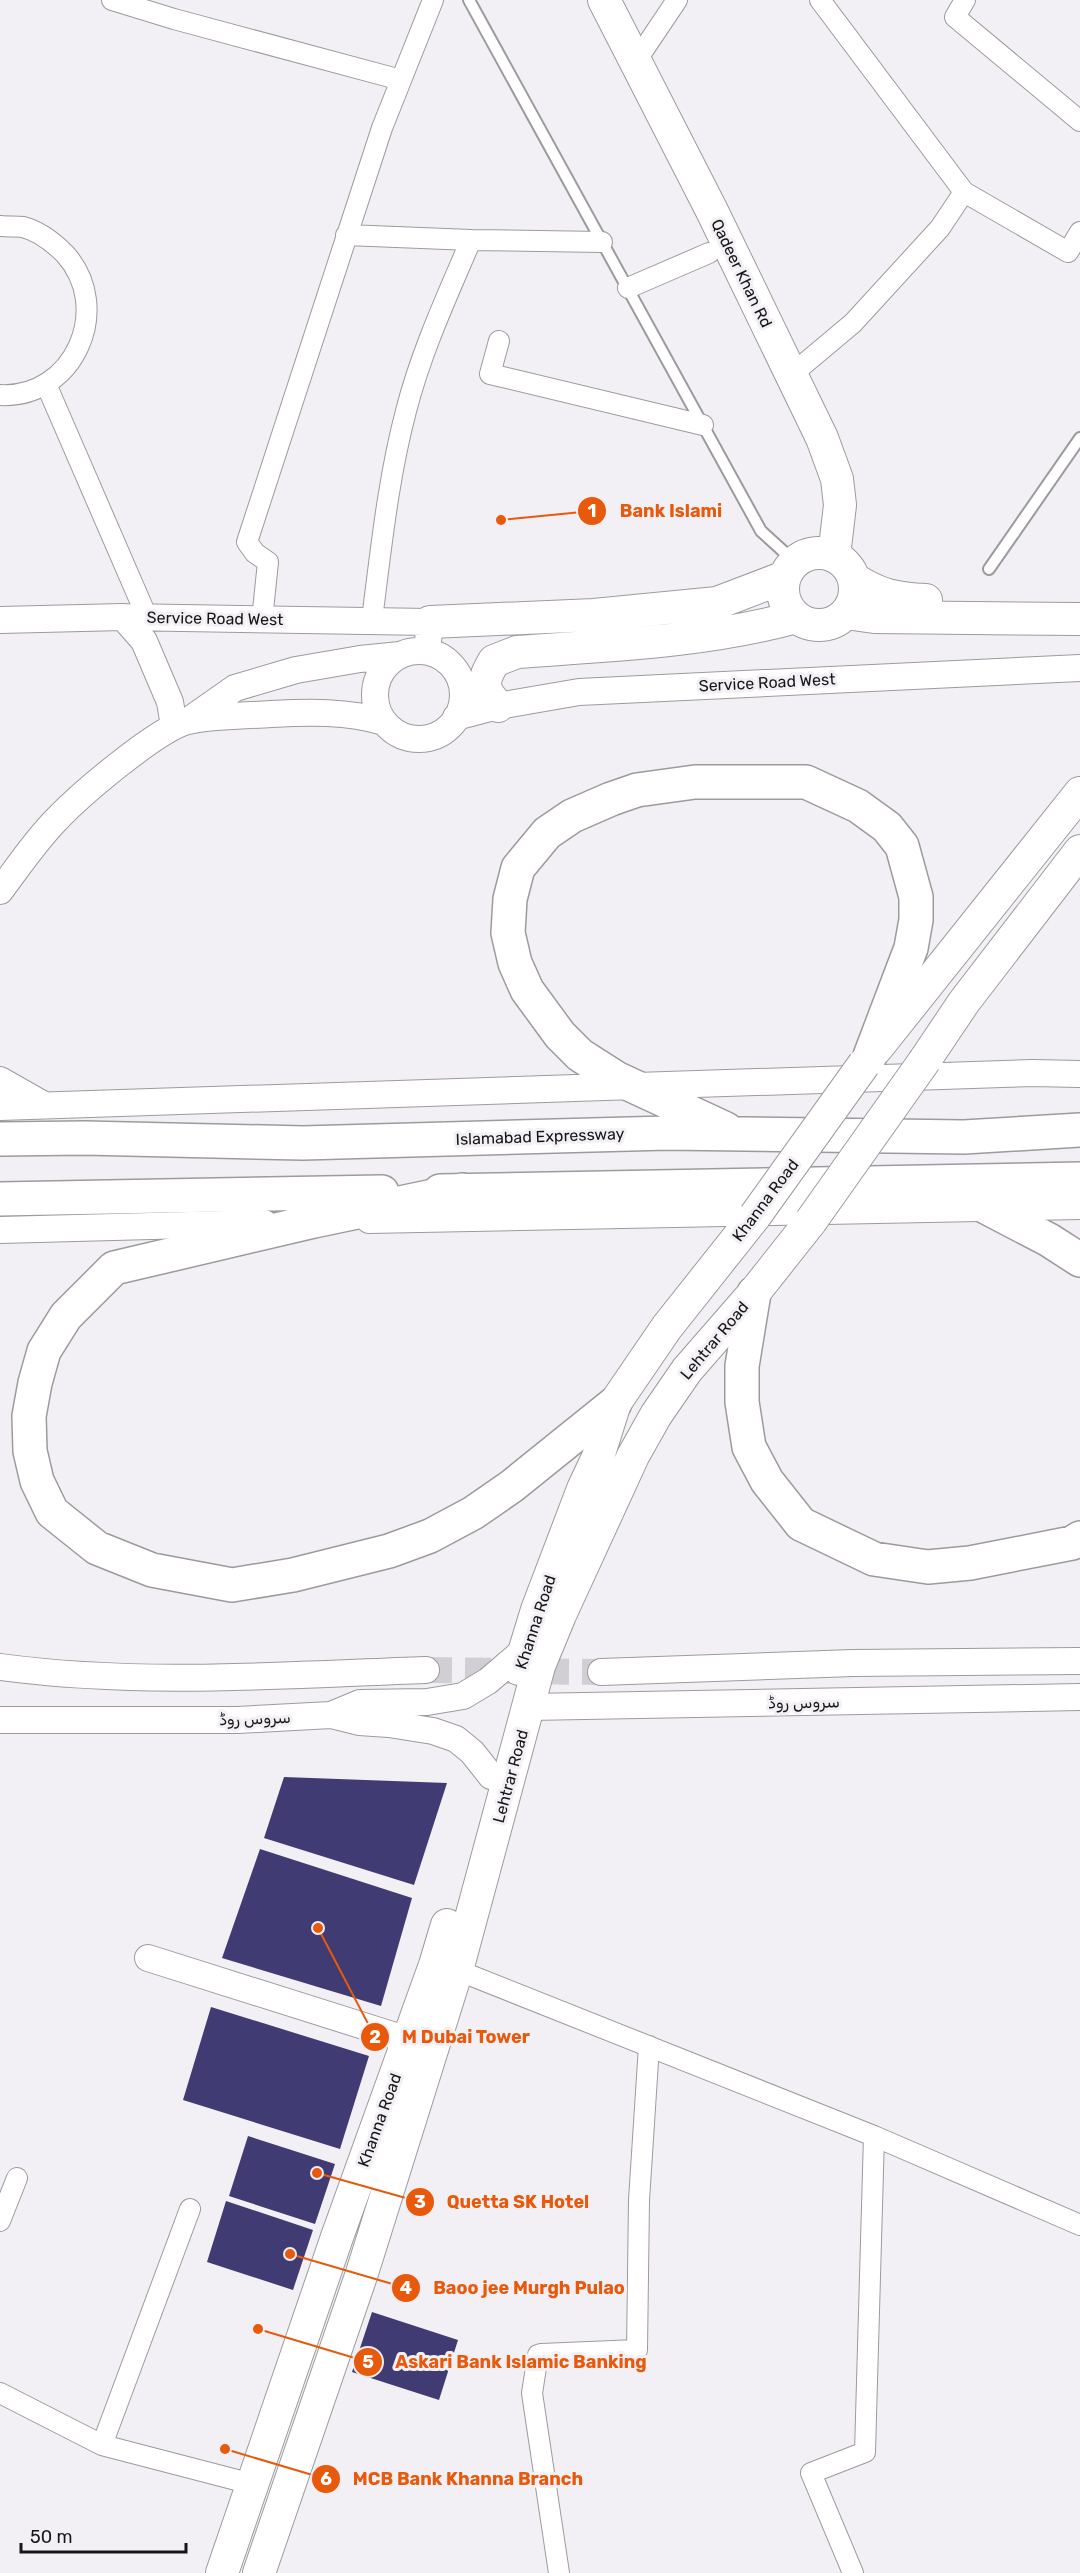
<svg xmlns="http://www.w3.org/2000/svg" width="1080" height="2573" font-family="Rubik,Vazirmatn,sans-serif">
	<style>
		.building { fill: #413b73 }
		.lines { fill: none; stroke-linecap: round; stroke-linejoin: round }
		.tertiary-tunnel { stroke: #d2cfd4; stroke-width: 26; stroke-dasharray: 26 13; stroke-linecap: butt }
		.service-casing { stroke: #9d9a9e; stroke-width: 14 }
		.minor-casing { stroke: #9d9a9e; stroke-width: 22 }
		.tertiary-casing { stroke: #9d9a9e; stroke-width: 28 }
		.primary-casing { stroke: #9d9a9e; stroke-width: 34 }
		.trunk-casing { stroke: #9d9a9e; stroke-width: 36 }
		.service { stroke: #fff; stroke-width: 10 }
		.minor { stroke: #fff; stroke-width: 20 }
		.tertiary { stroke: #fff; stroke-width: 26 }
		.primary { stroke: #fff; stroke-width: 32 }
		.trunk { stroke: #fff; stroke-width: 33 }
		.primary-bridge-casing { stroke: #9d9a9e; stroke-width: 34; stroke-linecap: butt }
		.primary-bridge { stroke: #fff; stroke-width: 32 }
		.labels { text-anchor: middle; stroke-width: 6; stroke-linejoin: round; paint-order: stroke }
		.street-label { font-size: 16px; fill: #171617; stroke: #f3f0f5 }
		.leader { fill: none; stroke: #e8590c; stroke-width: 2 }
		.callout-dot { fill: #e8590c; stroke: #f3f0f5; stroke-width: 2 }
		.mark-label { font-size: 18px; text-anchor: middle; font-weight: bold; fill: #fff }
		.callout-label { font-size: 18px; text-anchor: middle; font-weight: bold; fill: #e8590c; stroke: #f3f0f5; stroke-width: 6; stroke-linejoin: round; paint-order: stroke }
	</style>
	<rect width="100%" height="100%" fill="#f3f0f5"/>
	<path class="building" d="M284 1777 447 1783 414 1885 264 1838Z
		M260 1849 412 1898 381 2006 222 1958Z
		M211 2007 369 2056 340 2149 183 2100Z
		M248 2136 335 2164 315 2224 229 2196Z
		M226 2201 313 2230 293 2290 207 2262Z
		M372 2312 458 2340 439 2400 352 2372Z"/>
	<g class="lines">
		<path class="tertiary-tunnel" d="M426 1670 601 1672"/>
		<defs>
			<path id="service" d="M469 0 761 531 795 562
				M989 569 1080 438"/>
			<path id="minor" d="M112 0 174 19 401 80
				M820 0 964 192 1068 252 1080 232
				M965 0 955 17 1080 121
				M636 61 677 0
				M0 226C7 227 16 226 23 227 39 231 54 243 65 254 114 308 74 399 0 395
				M346 235 471 240
				M628 288 709 253
				M499 341 490 374 703 425
				M791 375 853 323 940 228 964 192
				M46 384 147 617
				M372 619C381 550 388 479 406 411 421 352 447 296 471 240L602 242
				M262 620 268 562 255 553 247 542 382 128 433 0
				M457 1970 874 2136 1080 2225
				M0 2221 17 2178
				M0 2393 102 2445 252 2484
				M102 2445 190 2209
				M559 2573 532 2393 538 2355 541 2354 637 2350 639 2200 649 2046
				M853 2573 811 2473 865 2452 874 2136"/>
			<path id="tertiary" d="M123 617 144 641 170 702 174 726
				M0 620 123 617 430 622 427 651
				M375 695a44 44 0 1 1 88 0a44 44 0 1 1-88 0Z
				M456 717 498 706 579 692 1080 668
				M188 721 235 688 296 670 360 659 400 655
				M0 891C18 867 36 840 57 819 81 794 157 729 188 721 215 715 244 716 271 714 309 712 347 711 384 722
				M0 1080 44 1105
				M0 1107 1033 1073 1080 1074
				M369 1220 1080 1206
				M0 1230 264 1223
				M0 1667C141 1686 284 1675 426 1670
				M601 1672 853 1663 1080 1661
				M529 1707 1080 1697
				M331 1715 360 1703 427 1702 463 1696 488 1681 523 1651
				M0 1720H238L331 1715 359 1722 389 1724 433 1731 456 1739 472 1752 491 1776
				M148 1958 408 2040"/>
			<path id="primary" d="M604 0 712 211 822 438 837 479 840 505 834 556
				M783 589a36 36 0 1 1 72 0a36 36 0 1 1-72 0Z
				M854 579C879 595 896 599 926 600
				M846 613 874 617 1080 619
				M430 622 594 615 717 603 785 577
				M498 706C481 688 482 682 494 661L517 652C611 645 705 642 796 617
				M876 1049 1080 793
				M925 1060 964 1002 1080 851
				M519 1669 537 1610 583 1489 598 1457 615 1403 667 1327 755 1216
				M222 2573 337 2237 435 1965 447 1925
				M259 2573 362 2273 457 1970 539 1666 560 1615 633 1456 656 1415 687 1370 754 1293 811 1221"/>
			<path id="trunk" d="M726 1129 616 1078 580 1055 560 1035 527 990 515 963 508 933 510 899 518 868 547 833 572 816 611 799 637 790 695 782H806L858 806 887 827 902 846 916 897V920L911 948 870 1056
				M0 1139 85 1138 303 1143 667 1133 964 1137 1080 1130
				M940 1183 1049 1240 1080 1260
				M462 1190 314 1221 114 1268 66 1316 44 1351 35 1383 29 1416 30 1451 37 1481 52 1512 97 1548 152 1570 232 1585 293 1575 389 1551 430 1536 473 1513 512 1486 615 1403
				M440 1191 1080 1179
				M0 1199 382 1192
				M754 1293 742 1366V1402L749 1447 767 1481 801 1524 874 1559 928 1567 970 1563 1072 1543 1080 1538"/>
		</defs>
		<use href="#service" class="service-casing"/>
		<use href="#minor" class="minor-casing"/>
		<use href="#tertiary" class="tertiary-casing"/>
		<use href="#primary" class="primary-casing"/>
		<use href="#trunk" class="trunk-casing"/>
		<use href="#service" class="service"/>
		<use href="#minor" class="minor"/>
		<use href="#tertiary" class="tertiary"/>
		<use href="#primary" class="primary"/>
		<use href="#trunk" class="trunk"/>
		<defs>
			<path id="primary-bridge" d="M755 1216 864 1064
				M811 1221 925 1060"/>
		</defs>
		<use href="#primary-bridge" class="primary-bridge-casing"/>
		<use href="#primary-bridge" class="primary-bridge"/>
	</g>
	<g class="labels">
		<g class="street-label">
			<text transform="translate(742 273) rotate(64)" y="6">Qadeer Khan Rd</text>
			<text transform="translate(215 618) rotate(1)" y="6">Service Road West</text>
			<text transform="translate(767 682) rotate(-3)" y="6">Service Road West</text>
			<text transform="translate(540 1136) rotate(-2)" y="6">Islamabad Expressway</text>
			<text transform="translate(765 1200) rotate(-53)" y="6">Khanna Road</text>
			<text transform="translate(714 1340) rotate(-50)" y="6">Lehtrar Road</text>
			<text transform="translate(535 1622) rotate(-72)" y="6">Khanna Road</text>
			<text transform="translate(804 1702) rotate(-1)" y="6">سروس روڈ</text>
			<text transform="translate(255 1718) rotate(-2)" y="6">سروس روڈ</text>
			<text transform="translate(510 1776) rotate(-75)" y="6">Lehtrar Road</text>
			<text transform="translate(379 2120) rotate(-70)" y="6">Khanna Road</text>
		</g>
	</g>
	<path class="leader" d="M501 520L592 511M318 1928L375 2037M317 2173L420 2202M290 2254L406 2288M258 2329L368 2362M225 2449L326 2479"/>
	<g class="callout-dot">
		<circle cx="501" cy="520" r="6"/>
		<circle cx="318" cy="1928" r="6"/>
		<circle cx="317" cy="2173" r="6"/>
		<circle cx="290" cy="2254" r="6"/>
		<circle cx="258" cy="2329" r="6"/>
		<circle cx="225" cy="2449" r="6"/>
		<circle cx="592" cy="511" r="15"/>
		<circle cx="375" cy="2037" r="15"/>
		<circle cx="420" cy="2202" r="15"/>
		<circle cx="406" cy="2288" r="15"/>
		<circle cx="368" cy="2362" r="15"/>
		<circle cx="326" cy="2479" r="15"/>
	</g>
	<g class="mark-label">
		<text x="592" y="517">1</text>
		<text x="375" y="2043">2</text>
		<text x="420" y="2208">3</text>
		<text x="406" y="2294">4</text>
		<text x="368" y="2368">5</text>
		<text x="326" y="2485">6</text>
	</g>
	<g class="callout-label">
		<text x="671" y="517">Bank Islami</text>
		<text x="466" y="2043">M Dubai Tower</text>
		<text x="518" y="2208">Quetta SK Hotel</text>
		<text x="529" y="2294">Baoo jee Murgh Pulao</text>
		<text x="521" y="2368">Askari Bank Islamic Banking</text>
		<text x="468" y="2485">MCB Bank Khanna Branch</text>
	</g>
	<path d="M21 2543v9h165v-9" fill="none" stroke="#171617" stroke-width="3"/>
	<text x="30" y="2543" font-size="18" fill="#171617" stroke="#f3f0f5" stroke-width="4.5" paint-order="stroke">50 m</text>
</svg>
